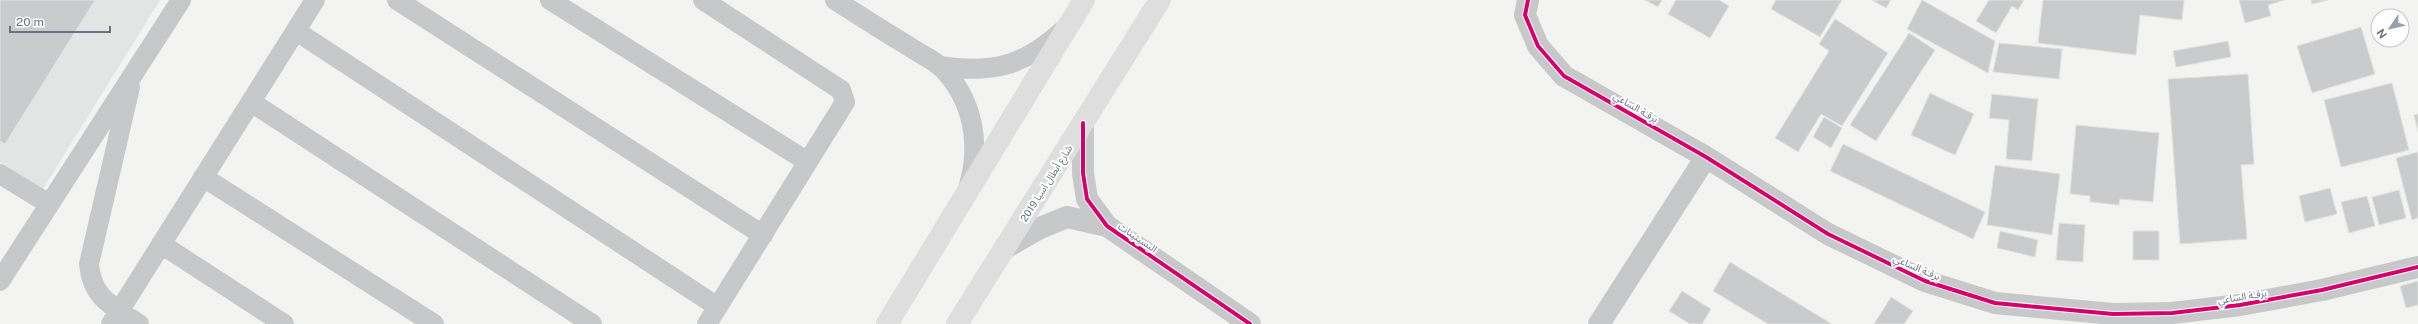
<svg xmlns="http://www.w3.org/2000/svg" width="2418" height="324" font-family="'Public Sans','Noto Sans Arabic',sans-serif">
	<style>
		.built { fill: #e3e4e4 }
		.building { fill: #cacbcc; stroke: #e2e2e1 }
		.lines { fill: none; stroke-linecap: round; stroke-linejoin: round }
		.service { stroke: #c7c8c9; stroke-width: 20 }
		.minor { stroke: #c7c8c9; stroke-width: 22 }
		.secondary { stroke: #dddedd; stroke-width: 22 }
		.cycleway-casing { stroke: #fff; stroke-width: 6 }
		.cycleway { stroke: #d6006c; stroke-width: 4 }
		.labels { text-anchor: middle; stroke-width: 4; stroke-linejoin: round; paint-order: stroke }
		.street-label { font-size: 10px; fill: #657480; stroke: #fff }
	</style>
	<rect width="100%" height="100%" fill="#f3f3f1"/>
	<path class="built" d="M0 0H160L43 189 0 162Z"/>
	<path class="building" d="M0 0H95L5 144 0 141Z
		M1645 0H1662L1658 7Z
		M1676 0H1719L1729 6 1710 38 1668 14Z
		M1776 0H1842L1820 37 1771 9Z
		M1872 0H1891L1886 8Z
		M1922 0 1995 41 1988 73 1907 29Z
		M1989 0H2024L2018 10 2012 6 1996 33 1976 21Z
		M2043 0H2184L2182 20 2140 15 2136 55 2038 43Z
		M2239 0H2285L2268 5 2271 16 2245 23Z
		M2311 0H2328L2312 4Z
		M1835 19 1888 53 1842 126 1821 114 1798 152 1775 138 1829 51 1819 44Z
		M2361 27 2375 74 2312 93 2297 46Z
		M1909 33 1935 50 1876 141 1850 125Z
		M2228 41 2231 57 2176 67 2173 51Z
		M1999 43 2062 49 2059 79 1993 72Z
		M2248 74 2254 164 2241 165 2247 239 2180 244 2168 79Z
		M2392 83 2409 150 2341 167 2324 100Z
		M1930 93 1974 114 1955 155 1911 135Z
		M1992 94 2038 99 2032 161 2006 159 2009 120 1989 118Z
		M2418 114V132L2414 115Z
		M1824 117 1842 128 1831 148 1813 137Z
		M2076 125 2159 133 2153 202 2120 199 2119 205 2090 202V196L2070 194Z
		M1843 144 1985 212 1973 239 1830 171Z
		M2418 152V218L2412 220 2396 158Z
		M1995 165 2060 174 2052 235 1987 225Z
		M2330 188 2337 214 2305 222 2299 196Z
		M2399 190 2406 218 2379 225 2372 197Z
		M2367 196 2375 226 2349 233 2341 202Z
		M2059 223 2085 225 2083 262 2056 260Z
		M2000 231 2038 240 2035 257 1997 248Z
		M2133 231H2159V260H2133Z
		M1730 262 1832 324H1768L1713 291Z
		M2418 281V305L2406 308 2400 286Z
		M1682 291 1711 309 1702 324H1690L1669 311Z
		M1891 297 1913 311 1904 324H1874Z"/>
	<g class="lines">
		<path class="service" d="M397 0 763 235
			M550 0 808 162
			M703 0 841 90 845 102 707 324
			M835 0C860 16 885 32 910 47 920 54 932 59 941 67 973 99 981 143 969 185
			M296 31 718 307
			M940 66C991 74 1024 66 1062 31
			M130 87 89 264C92 299 113 306 139 324
			M251 102 592 324
			M0 174 49 204
			M203 177 434 324
			M161 244 284 324
			M0 281 181 0
			M111 324 315 0"/>
		<path class="minor" d="M1528 0 1525 15 1538 46 1564 76 1706 157 1828 234 1925 281 1995 303 2113 314 2172 313 2240 305 2322 290 2418 267
			M1083 123V173L1087 199 1107 226 1250 324
			M1007 247 1040 228 1067 217 1107 226
			M1599 324 1706 157"/>
		<path class="secondary" d="M887 324 1084 0
			M957 324 1160 0"/>
		<defs>
			<path id="cycleway" d="M1528 0 1525 15 1538 46 1564 76 1706 157 1828 234 1925 281 1995 303 2113 314 2172 313 2240 305 2322 290 2418 267
				M1083 123V173L1087 199 1107 226 1250 324"/>
		</defs>
		<use href="#cycleway" class="cycleway-casing"/>
		<use href="#cycleway" class="cycleway"/>
	</g>
	<g class="labels">
		<g class="street-label">
			<text transform="translate(1636 107) rotate(30)" y="4">برقـة الساعي</text>
			<text transform="translate(1046 183) rotate(-58)" y="4">شارع أبطال اسيا 2019</text>
			<text transform="translate(1138 237) rotate(34)" y="4">البسيتينات</text>
			<text transform="translate(1917 267) rotate(23)" y="4">برقـة الساعي</text>
			<text transform="translate(2242 296) rotate(-9)" y="4">برقـة الساعي</text>
		</g>
	</g>
	<g transform="translate(2390 28) rotate(236)"><circle r="19" fill="#ffffff" stroke="#c1c7cc"/>
	<path d="M0-3L7 15L0 10L-7 15Z" fill="#97a0a8"/>
	<text y="-6" font-size="11" font-weight="bold" text-anchor="middle" fill="#657480">N</text>
	</g>
	<path d="M10 26v6h100v-6" fill="none" stroke="#657480" stroke-width="2"/>
	<text x="16" y="26" font-size="12" fill="#657480" stroke="#ffffff" stroke-width="3" paint-order="stroke">20 m</text>
</svg>
